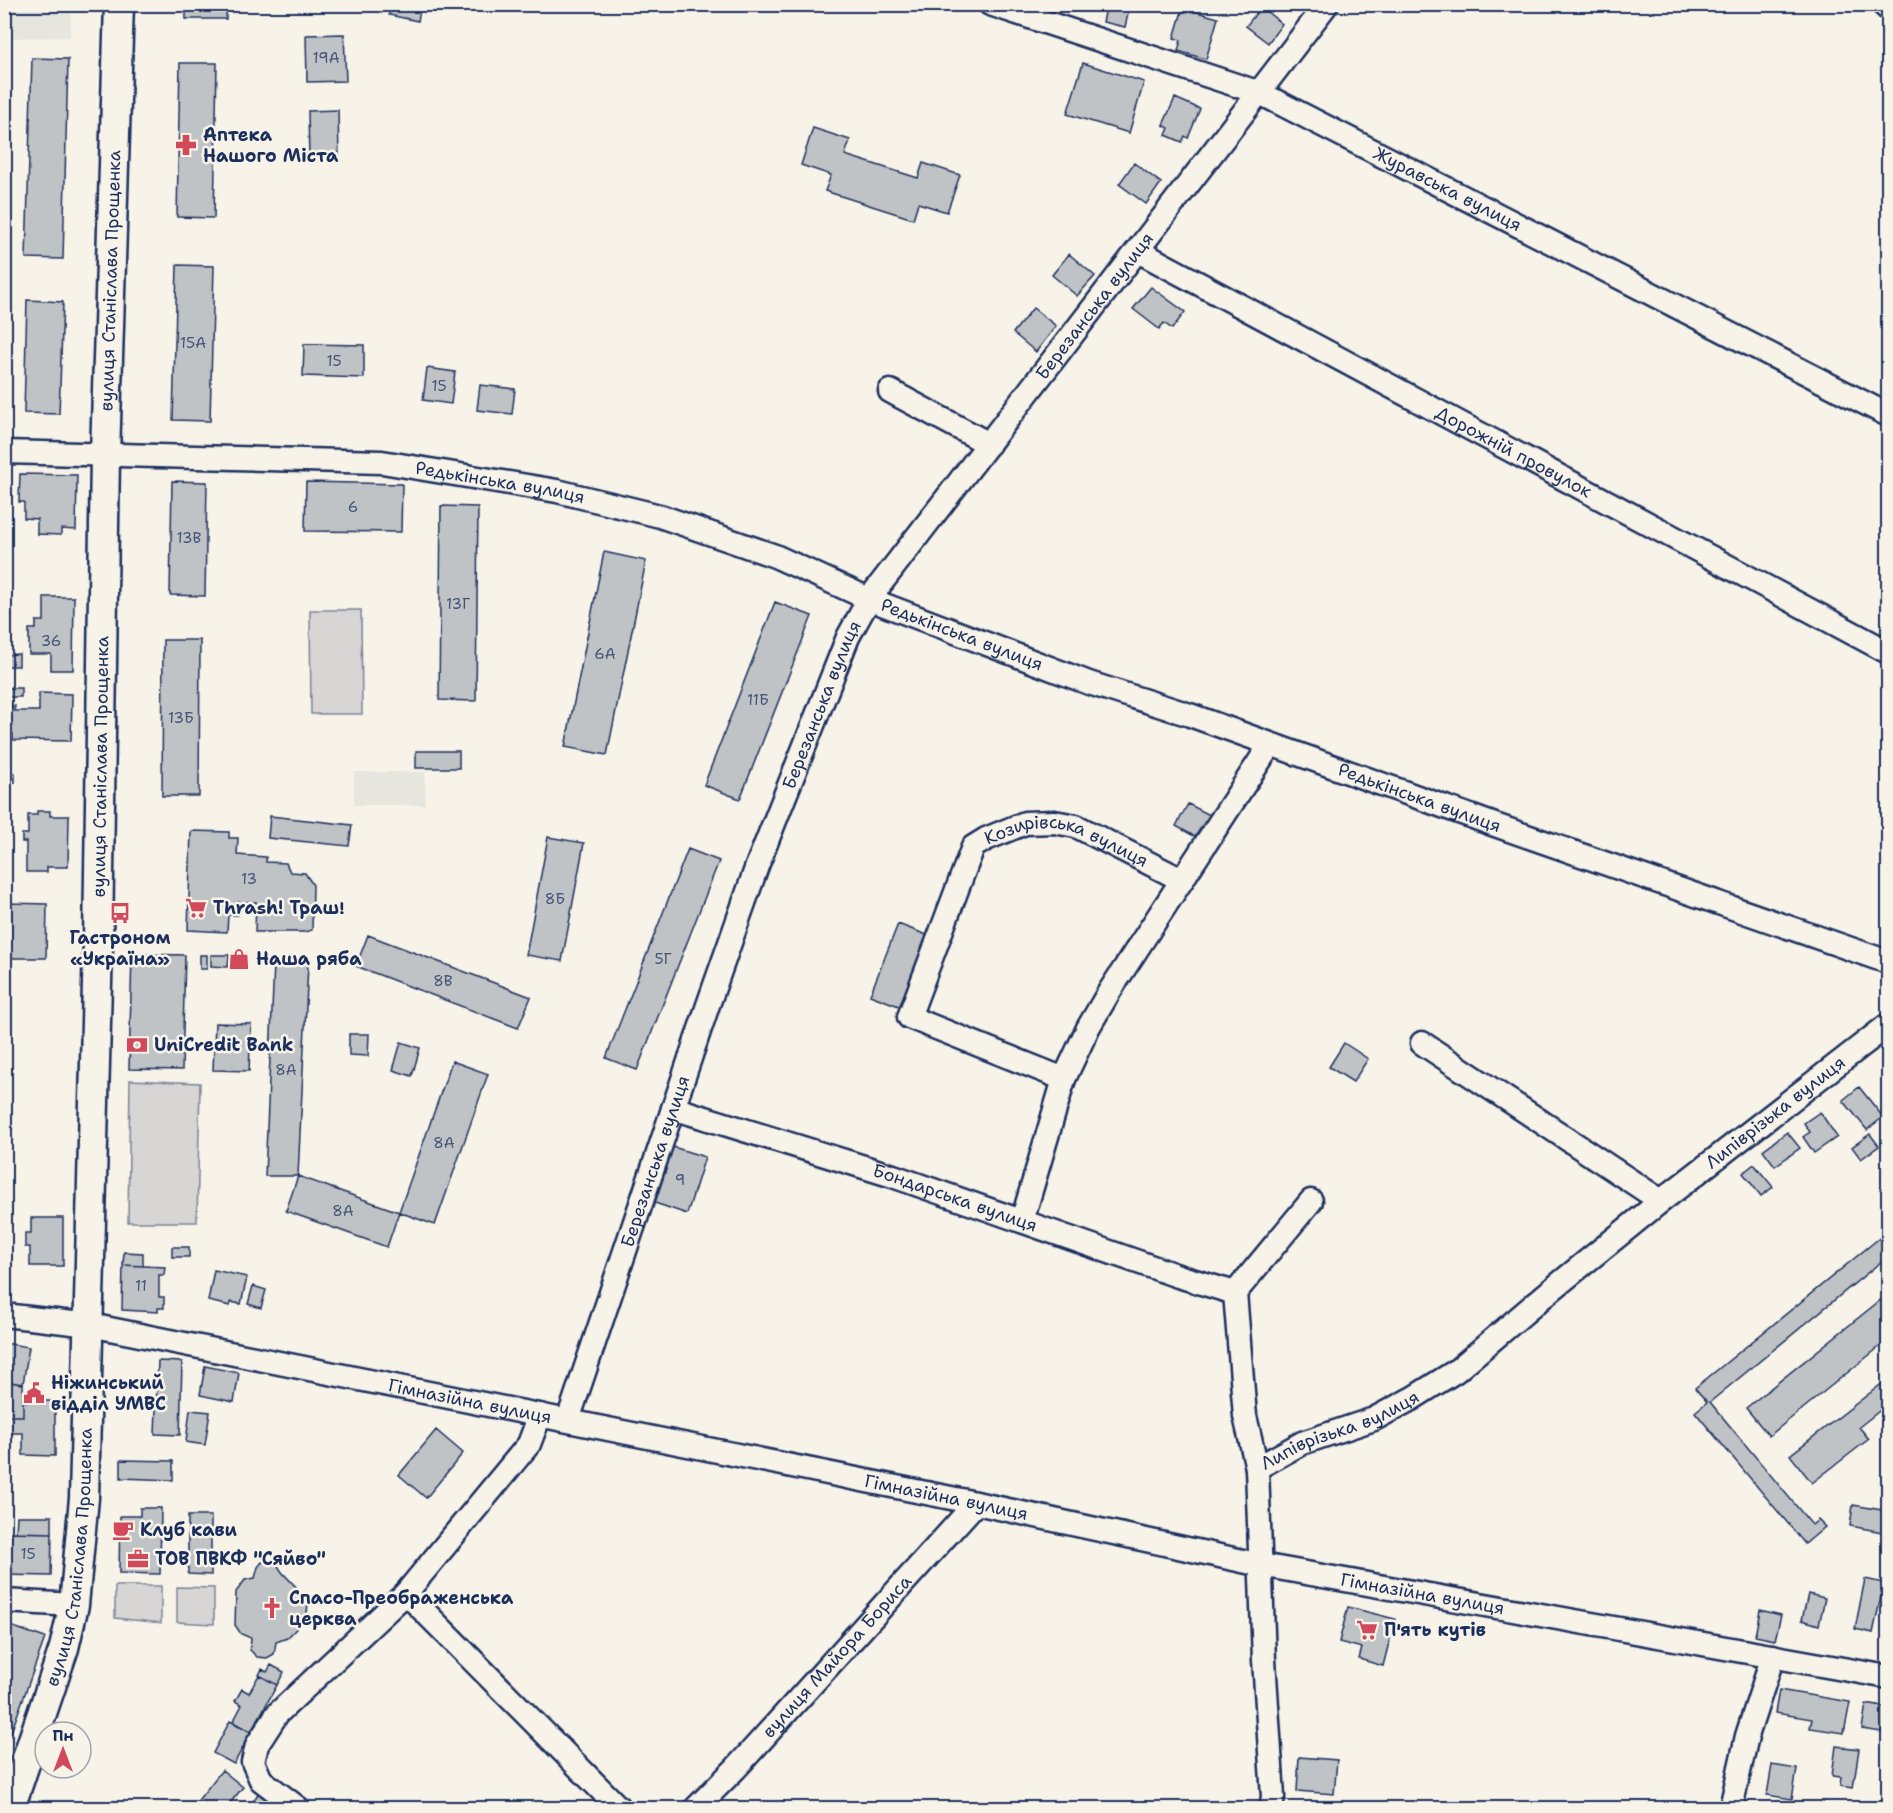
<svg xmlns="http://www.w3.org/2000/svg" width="1893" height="1813" font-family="'Shantell Sans',sans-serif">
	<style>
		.built { fill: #e6e5de }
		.green { fill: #d7d6d4; stroke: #798299; stroke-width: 1.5 }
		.building { fill: #c0c3c5; stroke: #1b2f5e; stroke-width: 1.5 }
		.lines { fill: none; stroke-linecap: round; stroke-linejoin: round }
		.minor-casing { stroke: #1b2f5e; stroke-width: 27 }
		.major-casing { stroke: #1b2f5e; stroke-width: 33 }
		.minor { stroke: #f7f3e8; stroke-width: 22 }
		.major { stroke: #f7f3e8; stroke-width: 28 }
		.labels { text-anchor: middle; stroke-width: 5; stroke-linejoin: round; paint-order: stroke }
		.number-label { font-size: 15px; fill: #445478 }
		.poi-label { font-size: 18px; font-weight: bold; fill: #1b2f5e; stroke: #f7f3e8; text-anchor: start }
		.street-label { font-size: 18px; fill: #1b2f5e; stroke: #f7f3e8 }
	</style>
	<rect width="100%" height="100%" fill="#f7f3e8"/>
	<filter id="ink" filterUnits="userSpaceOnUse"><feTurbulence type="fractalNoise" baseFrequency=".0167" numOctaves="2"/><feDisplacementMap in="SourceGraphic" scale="12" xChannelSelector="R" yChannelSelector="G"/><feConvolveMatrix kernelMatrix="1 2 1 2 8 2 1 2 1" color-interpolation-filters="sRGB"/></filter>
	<g filter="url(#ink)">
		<path class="built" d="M4 5H71L70 37 5 38Z
			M354 772H425V805H354Z"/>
		<path class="green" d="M310 610H361L362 714H311Z
			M130 1080 200 1083 197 1222H128Z
			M115 1586H161V1623L115 1618Z
			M177 1587 214 1588V1624L177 1622Z"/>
		<path class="building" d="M186 4H226V19H186Z
			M391 4H421L418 21 389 15Z
			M1107 4H1130L1125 27 1103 22Z
			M1261 7 1282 24 1268 43 1246 26Z
			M1183 8 1218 18 1206 59 1178 51 1181 40 1174 38Z
			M344 34 346 81 307 82 306 35Z
			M32 58 68 59 63 259 26 258Z
			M180 63H217L214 218 177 217Z
			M1083 63 1144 82 1129 133 1067 114Z
			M1175 98 1200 109 1188 138 1185 136 1182 142 1166 135 1169 128 1163 125Z
			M338 110 339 157H309L308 111Z
			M813 128 850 140 845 155 918 178 923 163 960 175 947 212 918 203 913 219 825 191 831 175 801 165Z
			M1134 163 1161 183 1146 204 1119 184Z
			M1069 254 1095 276 1077 296 1052 275Z
			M177 265 214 266 210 421 173 420Z
			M1151 287 1185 312 1172 329 1164 323 1159 329 1133 309Z
			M27 300 63 302 59 414 24 413Z
			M1033 308 1056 326 1036 352 1013 333Z
			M304 344 364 345V378L303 376Z
			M427 368 455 372 451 404 423 400Z
			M480 385 515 389 512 414 477 410Z
			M20 474 77 475 76 530 61 529V535L37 534V519L24 518V502H19Z
			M172 481 207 482 205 596 170 595Z
			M306 482 402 484 401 532 305 531Z
			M441 506 478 507 476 701 439 700Z
			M604 552 646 561 607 755 565 747Z
			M44 597H74L73 670H51V654H29V629H36V621H44Z
			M775 602 812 616 740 799 704 785Z
			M163 640H200L199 796H162Z
			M19 654V666H4V655Z
			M7 688H21V697H8Z
			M39 693 72 694 71 741 13 740V734H4V706H15L14 711H39Z
			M416 751H459V768H416Z
			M4 773H15V783H4Z
			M1188 804 1212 816 1199 839 1176 826Z
			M37 811H50V816H69L68 867H47V872H26V842H22V834H28V815H37Z
			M270 816 352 825 349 846 268 838Z
			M191 831 229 832V838H238L237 855 266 857V862L286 863 290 872 305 873 313 885 312 930 305 932H255L256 902H238V915H228L227 932 188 930Z
			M548 837 584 843 562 961 526 955Z
			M688 849 719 861 637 1070 606 1058Z
			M6 903 47 904 46 958H5Z
			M898 924 932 937 904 1008 870 995Z
			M368 935 531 997 518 1028 356 966Z
			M132 954 185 955 182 1070 129 1069Z
			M233 954H245V965L233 964Z
			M200 955H207V969H200Z
			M211 955H229L228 967 211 966Z
			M274 963 308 964 298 1176H265Z
			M215 1023 251 1024 249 1071 213 1070Z
			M349 1034H369L368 1056 349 1055Z
			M401 1042 420 1048 412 1076 393 1070Z
			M1344 1043 1368 1059 1353 1082 1329 1067Z
			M452 1061 488 1074 435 1225 399 1212Z
			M1859 1087 1883 1117 1867 1130 1843 1100Z
			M1820 1112 1837 1137 1814 1153 1803 1137 1810 1132 1804 1123Z
			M1787 1132 1800 1148 1775 1166 1763 1150Z
			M1870 1134 1879 1146 1861 1159 1852 1147Z
			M673 1147 705 1157 687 1214 655 1203Z
			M1754 1164 1773 1187 1761 1196 1743 1173Z
			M298 1176 399 1212 387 1247 286 1211Z
			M31 1218H63V1266H30V1247H25V1233H31Z
			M1888 1231V1256L1710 1402 1812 1525 1818 1520 1825 1527 1805 1544 1695 1412 1707 1402 1695 1388Z
			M172 1247H189V1257H172Z
			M124 1252 143 1253V1266L123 1265Z
			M123 1265 165 1267 164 1275H159V1297H164V1308H158V1312L122 1310Z
			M214 1270 247 1277 241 1304 231 1302 230 1306 208 1301Z
			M253 1286 266 1290 261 1308 248 1304Z
			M1888 1294V1340L1769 1436 1746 1408Z
			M4 1343 29 1347 23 1384 4 1381Z
			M158 1361 182 1362 180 1435 155 1434Z
			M205 1366 239 1373 234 1402 200 1395Z
			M1888 1379V1404L1859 1427 1869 1439 1812 1483 1790 1455Z
			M8 1382 23 1384V1416H6Z
			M23 1401H55V1456L23 1455V1433H6V1416H23Z
			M190 1410 210 1412 205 1445 186 1442Z
			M436 1430 463 1453 426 1498 399 1475Z
			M121 1460 173 1461V1480L121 1478Z
			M1853 1505 1888 1511V1507V1533L1850 1526Z
			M140 1508H161L160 1574 119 1573 120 1516H140Z
			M17 1516H52V1533L16 1532Z
			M188 1516H211V1575L188 1574Z
			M4 1532 52 1533 51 1576 4 1575Z
			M262 1562 276 1563 282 1572 298 1589 301 1598 308 1603 307 1614 297 1624 296 1629 287 1638 276 1642 274 1654 267 1658 257 1657 250 1650 251 1638 241 1634 235 1625 236 1592 245 1580 255 1578 258 1567Z
			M1865 1579 1884 1583 1873 1633 1855 1629Z
			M1808 1594 1825 1598 1819 1625 1802 1620Z
			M1348 1607 1395 1619 1383 1666 1359 1659 1362 1648 1339 1642Z
			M1760 1610 1781 1615 1775 1640 1755 1636Z
			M5 1624 45 1638 9 1738 4 1737Z
			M271 1665 284 1672 277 1685 259 1675 262 1669 267 1672Z
			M259 1675 277 1685 251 1732 233 1722 242 1705 235 1701 242 1689 249 1693Z
			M1779 1690 1850 1702 1844 1733 1810 1728 1812 1719 1775 1713Z
			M1866 1704 1888 1708V1733L1862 1729Z
			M230 1721 251 1732 234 1764 213 1753Z
			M1836 1746 1859 1749 1853 1788 1840 1786 1841 1777 1832 1776Z
			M1299 1757 1337 1760 1334 1794 1297 1791Z
			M1772 1765 1797 1769 1792 1799 1767 1795Z
			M222 1770 243 1787 226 1808H192Z
			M259 1792 284 1808H249Z"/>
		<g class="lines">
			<defs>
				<g id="minor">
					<path id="s1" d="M990 4 1260 93 1888 415"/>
					<path d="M1883 4 1888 9"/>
					<path id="s2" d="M1138 251 1888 652"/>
					<path d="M890 391 989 444"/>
					<path id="s3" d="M4 452 382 462 557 491 660 516 775 556 869 599 1089 683 1190 715 1495 825 1888 962"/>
					<path d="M1422 1043 1661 1201"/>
					<path id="s4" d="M1064 1079 909 1017 973 847 986 839 1025 823 1054 822 1076 826 1182 880"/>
					<path id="s5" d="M673 1108 893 1176 1178 1276 1235 1293"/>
					<path d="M1022 1221 1064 1079 1088 1028 1109 992 1270 745"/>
					<path id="s6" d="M4 1315 90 1325 976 1503 1261 1565 1888 1677"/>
					<path id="s7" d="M568 1420 708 1005 757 866 848 637 869 599 1327 4"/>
					<path d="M1257 1468 1245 1416 1235 1293 1311 1201"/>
					<path d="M406 1593 619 1808"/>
					<path d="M4 1601 74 1605"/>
					<path d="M298 1808 261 1780 253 1762 257 1745 277 1714 406 1593 529 1444 540 1415"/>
					<path id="s8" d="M696 1808 736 1768 976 1503"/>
					<path id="s9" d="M1271 1808 1273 1797 1264 1660 1257 1468 1302 1443 1374 1419 1413 1398 1456 1371 1544 1296 1661 1201 1888 1025"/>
					<path d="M1731 1808 1747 1736 1773 1656"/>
				</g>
				<g id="major">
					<path id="s10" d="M10 1808 64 1648 74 1605 84 1498 98 943 105 455 119 4"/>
				</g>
			</defs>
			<use href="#minor" class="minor-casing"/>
			<use href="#major" class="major-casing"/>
			<use href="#minor" class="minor"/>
			<use href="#major" class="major"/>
		</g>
	</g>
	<defs>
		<symbol id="pharmacy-bare" viewBox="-9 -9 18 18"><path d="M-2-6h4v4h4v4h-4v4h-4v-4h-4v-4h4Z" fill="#d1495b" stroke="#f7f3e8" stroke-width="2.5" paint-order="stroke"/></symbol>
		<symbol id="supermarket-bare" viewBox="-9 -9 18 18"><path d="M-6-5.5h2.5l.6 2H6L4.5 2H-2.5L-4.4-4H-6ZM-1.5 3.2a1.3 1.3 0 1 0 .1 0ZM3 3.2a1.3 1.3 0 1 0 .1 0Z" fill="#d1495b" stroke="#f7f3e8" stroke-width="2.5" paint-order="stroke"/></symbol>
		<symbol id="bus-bare" viewBox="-9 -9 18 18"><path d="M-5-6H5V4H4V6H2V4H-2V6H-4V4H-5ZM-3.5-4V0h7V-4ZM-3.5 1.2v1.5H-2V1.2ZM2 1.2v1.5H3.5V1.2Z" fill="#d1495b" stroke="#f7f3e8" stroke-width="2.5" paint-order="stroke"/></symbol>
		<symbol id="shop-bare" viewBox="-9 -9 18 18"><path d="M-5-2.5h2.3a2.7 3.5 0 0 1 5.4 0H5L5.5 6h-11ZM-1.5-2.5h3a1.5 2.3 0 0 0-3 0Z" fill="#d1495b" stroke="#f7f3e8" stroke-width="2.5" paint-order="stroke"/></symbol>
		<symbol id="bank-bare" viewBox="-9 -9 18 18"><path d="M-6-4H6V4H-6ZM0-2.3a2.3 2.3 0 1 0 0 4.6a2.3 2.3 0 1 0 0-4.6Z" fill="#d1495b" stroke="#f7f3e8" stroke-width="2.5" paint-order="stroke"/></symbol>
		<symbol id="civic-bare" viewBox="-9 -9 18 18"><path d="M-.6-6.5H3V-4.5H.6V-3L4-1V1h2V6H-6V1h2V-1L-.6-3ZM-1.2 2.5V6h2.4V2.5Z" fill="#d1495b" stroke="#f7f3e8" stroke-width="2.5" paint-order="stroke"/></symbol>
		<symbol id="cafe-bare" viewBox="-9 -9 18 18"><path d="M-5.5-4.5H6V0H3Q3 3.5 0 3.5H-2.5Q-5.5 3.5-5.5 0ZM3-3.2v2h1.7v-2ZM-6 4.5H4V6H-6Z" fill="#d1495b" stroke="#f7f3e8" stroke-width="2.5" paint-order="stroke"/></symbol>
		<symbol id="office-bare" viewBox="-9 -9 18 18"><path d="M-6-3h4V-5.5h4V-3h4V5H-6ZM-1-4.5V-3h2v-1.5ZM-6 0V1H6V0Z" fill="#d1495b" stroke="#f7f3e8" stroke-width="2.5" paint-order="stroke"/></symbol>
		<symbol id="church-bare" viewBox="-9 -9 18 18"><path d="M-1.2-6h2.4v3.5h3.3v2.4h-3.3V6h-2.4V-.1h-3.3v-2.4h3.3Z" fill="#d1495b" stroke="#f7f3e8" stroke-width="2.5" paint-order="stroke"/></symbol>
	</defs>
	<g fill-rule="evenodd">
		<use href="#pharmacy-bare" x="171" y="130" width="30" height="30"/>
		<use href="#supermarket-bare" x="181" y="893" width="30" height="30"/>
		<use href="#bus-bare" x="105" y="898" width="30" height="30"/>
		<use href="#shop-bare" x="224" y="944" width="30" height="30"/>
		<use href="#bank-bare" x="122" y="1030" width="30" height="30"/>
		<use href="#civic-bare" x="19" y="1378" width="30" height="30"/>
		<use href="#cafe-bare" x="108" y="1515" width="30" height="30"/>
		<use href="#office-bare" x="123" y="1544" width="30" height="30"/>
		<use href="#church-bare" x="257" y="1593" width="30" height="30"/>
		<use href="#supermarket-bare" x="1352" y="1615" width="30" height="30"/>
	</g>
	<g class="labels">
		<g class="number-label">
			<text x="326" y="63">19А</text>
			<text x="193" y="348">15А</text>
			<text x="334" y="366">15</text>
			<text x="439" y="391">15</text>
			<text x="353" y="512">6</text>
			<text x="189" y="543">13В</text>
			<text x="458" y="609">13Г</text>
			<text x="51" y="646">36</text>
			<text x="605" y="659">6А</text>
			<text x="758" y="705">11Б</text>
			<text x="181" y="723">13Б</text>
			<text x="249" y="884">13</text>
			<text x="555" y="904">8Б</text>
			<text x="663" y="964">5Г</text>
			<text x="443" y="986">8В</text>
			<text x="286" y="1075">8А</text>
			<text x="444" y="1148">8А</text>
			<text x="680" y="1185">9</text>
			<text x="343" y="1216">8А</text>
			<text x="141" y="1291">11</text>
			<text x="28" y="1559">15</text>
		</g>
		<g class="poi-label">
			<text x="203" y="141">Аптека<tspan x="203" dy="21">Нашого Міста</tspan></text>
			<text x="213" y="914">Thrash! Траш!</text>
			<text x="120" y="944" text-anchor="middle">Гастроном<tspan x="120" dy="21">«Україна»</tspan></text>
			<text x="256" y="965">Наша ряба</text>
			<text x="154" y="1051">UniCredit Bank</text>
			<text x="51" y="1389">Ніжинський<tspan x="51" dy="21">відділ УМВС</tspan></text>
			<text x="140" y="1536">Клуб кави</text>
			<text x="155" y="1565">ТОВ ПВКФ "Сяйво"</text>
			<text x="289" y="1604">Спасо-Преображенська<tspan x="289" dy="21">церква</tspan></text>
			<text x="1384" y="1636">П'ять кутів</text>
		</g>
		<g class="street-label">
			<text dy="6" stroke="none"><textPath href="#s1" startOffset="495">Журавська вулиця</textPath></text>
			<text dy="6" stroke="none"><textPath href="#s10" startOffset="1538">вулиця Станіслава Прощенка</textPath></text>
			<text dy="6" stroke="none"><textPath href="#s7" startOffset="1245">Березанська вулиця</textPath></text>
			<text dy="6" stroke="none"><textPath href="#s2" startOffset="426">Дорожній провулок</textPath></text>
			<text dy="6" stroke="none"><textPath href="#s3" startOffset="498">Редькінська вулиця</textPath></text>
			<text dy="6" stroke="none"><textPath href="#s3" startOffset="986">Редькінська вулиця</textPath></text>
			<text dy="6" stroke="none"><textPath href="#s7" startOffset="759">Березанська вулиця</textPath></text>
			<text dy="6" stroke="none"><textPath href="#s10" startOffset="1052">вулиця Станіслава Прощенка</textPath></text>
			<text dy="6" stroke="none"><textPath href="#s3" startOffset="1472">Редькінська вулиця</textPath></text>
			<text dy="6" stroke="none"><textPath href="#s4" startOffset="450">Козирівська вулиця</textPath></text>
			<text dy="6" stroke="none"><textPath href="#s9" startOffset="974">Липіврізька вулиця</textPath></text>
			<text dy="6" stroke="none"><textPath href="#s7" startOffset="273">Березанська вулиця</textPath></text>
			<text dy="6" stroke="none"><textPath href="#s5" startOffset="296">Бондарська вулиця</textPath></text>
			<text dy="6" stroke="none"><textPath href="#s6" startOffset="474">Гімназійна вулиця</textPath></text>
			<text dy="6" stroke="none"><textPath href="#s9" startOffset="432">Липіврізька вулиця</textPath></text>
			<text dy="6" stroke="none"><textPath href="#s6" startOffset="960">Гімназійна вулиця</textPath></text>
			<text dy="6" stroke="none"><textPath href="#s10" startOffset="260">вулиця Станіслава Прощенка</textPath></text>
			<text dy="6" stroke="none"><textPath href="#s6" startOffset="1446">Гімназійна вулиця</textPath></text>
			<text dy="6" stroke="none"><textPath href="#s8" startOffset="207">вулиця Майора Бориса</textPath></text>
		</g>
	</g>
	<rect width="1893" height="1813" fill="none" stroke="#f7f3e8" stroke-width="24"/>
	<rect x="12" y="12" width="1869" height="1789" fill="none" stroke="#1b2f5e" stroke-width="2" filter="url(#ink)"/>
	<g transform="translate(63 1750)"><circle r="28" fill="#f7f3e8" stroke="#9fa5b1" stroke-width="1.5"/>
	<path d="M0-4.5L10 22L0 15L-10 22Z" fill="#d1495b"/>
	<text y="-9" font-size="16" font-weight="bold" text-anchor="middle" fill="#1b2f5e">Пн</text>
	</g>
</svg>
